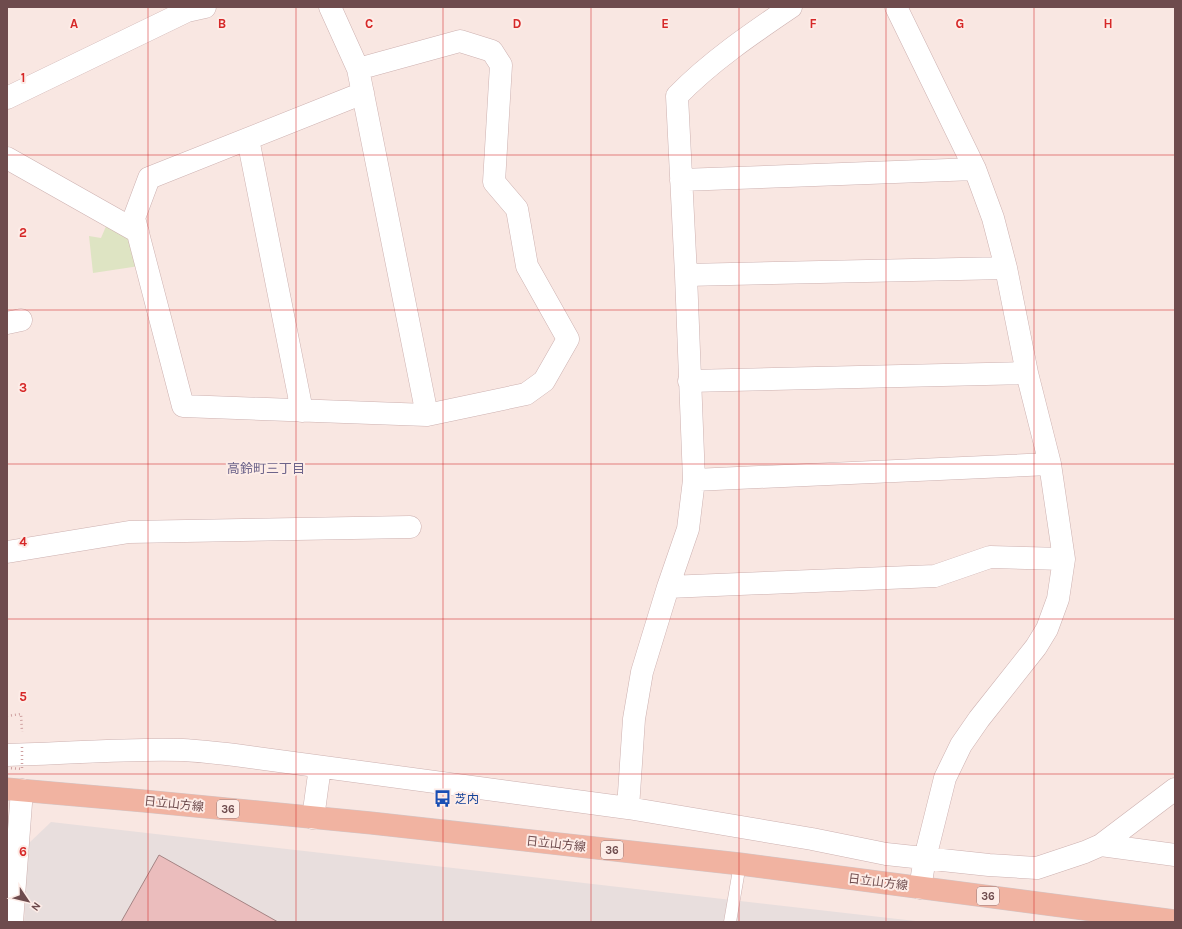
<svg xmlns="http://www.w3.org/2000/svg" width="1182" height="929" font-family="Karla,'Noto Sans JP',sans-serif">
	<style>
		.industrial { fill: #e8dedd }
		.park { fill: #dee4c3 }
		.building { fill: #ebbdbd; stroke: #a48484 }
		.lines { fill: none; stroke-linecap: round; stroke-linejoin: round }
		.lane-casing { stroke: #cdb1b0; stroke-width: 13 }
		.street-casing { stroke: #cdb1b0; stroke-width: 23 }
		.primary-casing { stroke: #d1c5c6; stroke-width: 23 }
		.path { stroke: #cfa1a1; stroke-width: 2.5; stroke-dasharray: 1 3; stroke-linecap: butt }
		.lane { stroke: #fff; stroke-width: 12 }
		.street { stroke: #fff; stroke-width: 22 }
		.primary { stroke: #f1b3a1; stroke-width: 22 }
		.path-bridge { stroke: #cfa1a1; stroke-width: 2.5; stroke-dasharray: 1 3; stroke-linecap: butt }
		.grid { fill: none; stroke: #d62828; stroke-width: 1; stroke-opacity: 0.55 }
		.labels { text-anchor: middle; stroke-width: 4; stroke-linejoin: round; paint-order: stroke }
		.shield { fill: #fdece7; stroke: #997b7b; stroke-width: 1 }
		.shield-label { font-size: 11px; font-weight: bold; fill: #6e4b4d }
		.transit-label { font-size: 12px; fill: #164399; stroke: #fdece7; text-anchor: start }
		.street-label { font-size: 12px; fill: #6e4b4d; stroke: #fdece7 }
		.neighbourhood-label { font-size: 13px; fill: #6d648a; stroke: #fdece7 }
		.grid-label { font-size: 13px; text-anchor: middle; font-weight: bold; fill: #d62828; stroke: #fdece7; stroke-width: 4; stroke-linejoin: round; paint-order: stroke }
	</style>
	<rect width="100%" height="100%" fill="#f9e7e2"/>
	<path class="industrial" d="M51 822 924 922H24L28 844Z"/>
	<path class="park" d="M110 217 138 232 146 265 93 273 89 236 101 238Z"/>
	<path class="building" d="M159 855 278 922H121Z"/>
	<g class="lines">
		<defs>
			<path id="lane" d="M730 922 740 864"/>
			<path id="street" d="M330 7 358 69 427 415
				M896 7 975 169 993 218 1006 268 1027 373 1050 464 1064 559 1058 599 1047 629 1036 647 979 719 961 745 945 778 925 858 920 888
				M358 69 460 41 492 51 501 65 494 182 517 209 527 266 568 339 544 381 526 394 427 415 183 406 134 218 149 178 363 93
				M7 98 187 11 205 7
				M248 139 302 411
				M7 158 138 232
				M681 180 975 169
				M686 275 1006 268
				M7 323 21 320
				M689 381 1027 373
				M694 480 1050 464
				M7 552 129 532 410 527
				M668 587 935 576 990 557 1064 559
				M7 755C66 754 125 748 183 750 201 751 218 753 235 755L628 808 812 839 886 854 989 865 1037 868 1085 852 1101 845 1175 855
				M628 808 634 719 642 672 668 587 688 529 694 480 686 275 677 96C710 62 751 34 791 7
				M313 818 320 767
				M1101 845 1175 789
				M12 922 22 790"/>
			<path id="primary" d="M7 789 144 801 371 823 740 864 1175 921"/>
		</defs>
		<use href="#lane" class="lane-casing"/>
		<use href="#street" class="street-casing"/>
		<use href="#primary" class="primary-casing"/>
		<path class="path" d="M7 716 21 714 22 732"/>
		<use href="#lane" class="lane"/>
		<use href="#street" class="street"/>
		<use href="#primary" class="primary"/>
		<path class="path-bridge" d="M7 768 22 769V745"/>
	</g>
	<path class="grid" d="M148 7V922M296 7V922M443 7V922M591 7V922M739 7V922M886 7V922M1034 7V922M7 155H1175M7 310H1175M7 464H1175M7 619H1175M7 774H1175"/>
	<defs>
		<symbol id="bus-bare" viewBox="-9 -9 18 18"><path d="M-5-6H5V4H4V6H2V4H-2V6H-4V4H-5ZM-3.5-4V0h7V-4ZM-3.5 1.2v1.5H-2V1.2ZM2 1.2v1.5H3.5V1.2Z" fill="#1a4fb4" stroke="#fdece7" stroke-width="2.5" paint-order="stroke"/></symbol>
	</defs>
	<g fill-rule="evenodd">
		<use href="#bus-bare" x="430" y="786" width="25" height="25"/>
	</g>
	<g class="labels">
		<g class="shield">
			<rect x="217" y="800" width="22" height="18" rx="3"/>
			<rect x="601" y="841" width="22" height="18" rx="3"/>
			<rect x="977" y="887" width="22" height="18" rx="3"/>
		</g>
		<g class="shield-label">
			<text x="228" y="813">36</text>
			<text x="612" y="854">36</text>
			<text x="988" y="900">36</text>
		</g>
		<g class="transit-label">
			<text x="455" y="803">芝内</text>
		</g>
		<g class="street-label">
			<text transform="translate(174 804) rotate(6)" y="4">日立山方線</text>
			<text transform="translate(556 844) rotate(6)" y="4">日立山方線</text>
			<text transform="translate(878 882) rotate(7)" y="4">日立山方線</text>
		</g>
		<g class="neighbourhood-label">
			<text x="266" y="473">高鈴町三丁目</text>
		</g>
	</g>
	<g class="grid-label">
		<text x="74" y="28">A</text>
		<text x="222" y="28">B</text>
		<text x="369" y="28">C</text>
		<text x="517" y="28">D</text>
		<text x="665" y="28">E</text>
		<text x="813" y="28">F</text>
		<text x="960" y="28">G</text>
		<text x="1108" y="28">H</text>
		<text x="23" y="82">1</text>
		<text x="23" y="237">2</text>
		<text x="23" y="392">3</text>
		<text x="23" y="546">4</text>
		<text x="23" y="701">5</text>
		<text x="23" y="856">6</text>
	</g>
	<rect width="1182" height="929" fill="none" stroke="#6e4b4d" stroke-width="16"/>
	<g transform="translate(28 901) rotate(125)" stroke="#fdece7" stroke-width="3" paint-order="stroke">
	<path d="M0-3L7 15L0 10L-7 15Z" fill="#6e4b4d"/>
	<text y="-6" font-size="11" font-weight="bold" text-anchor="middle" fill="#6e4b4d">N</text>
	</g>
</svg>
